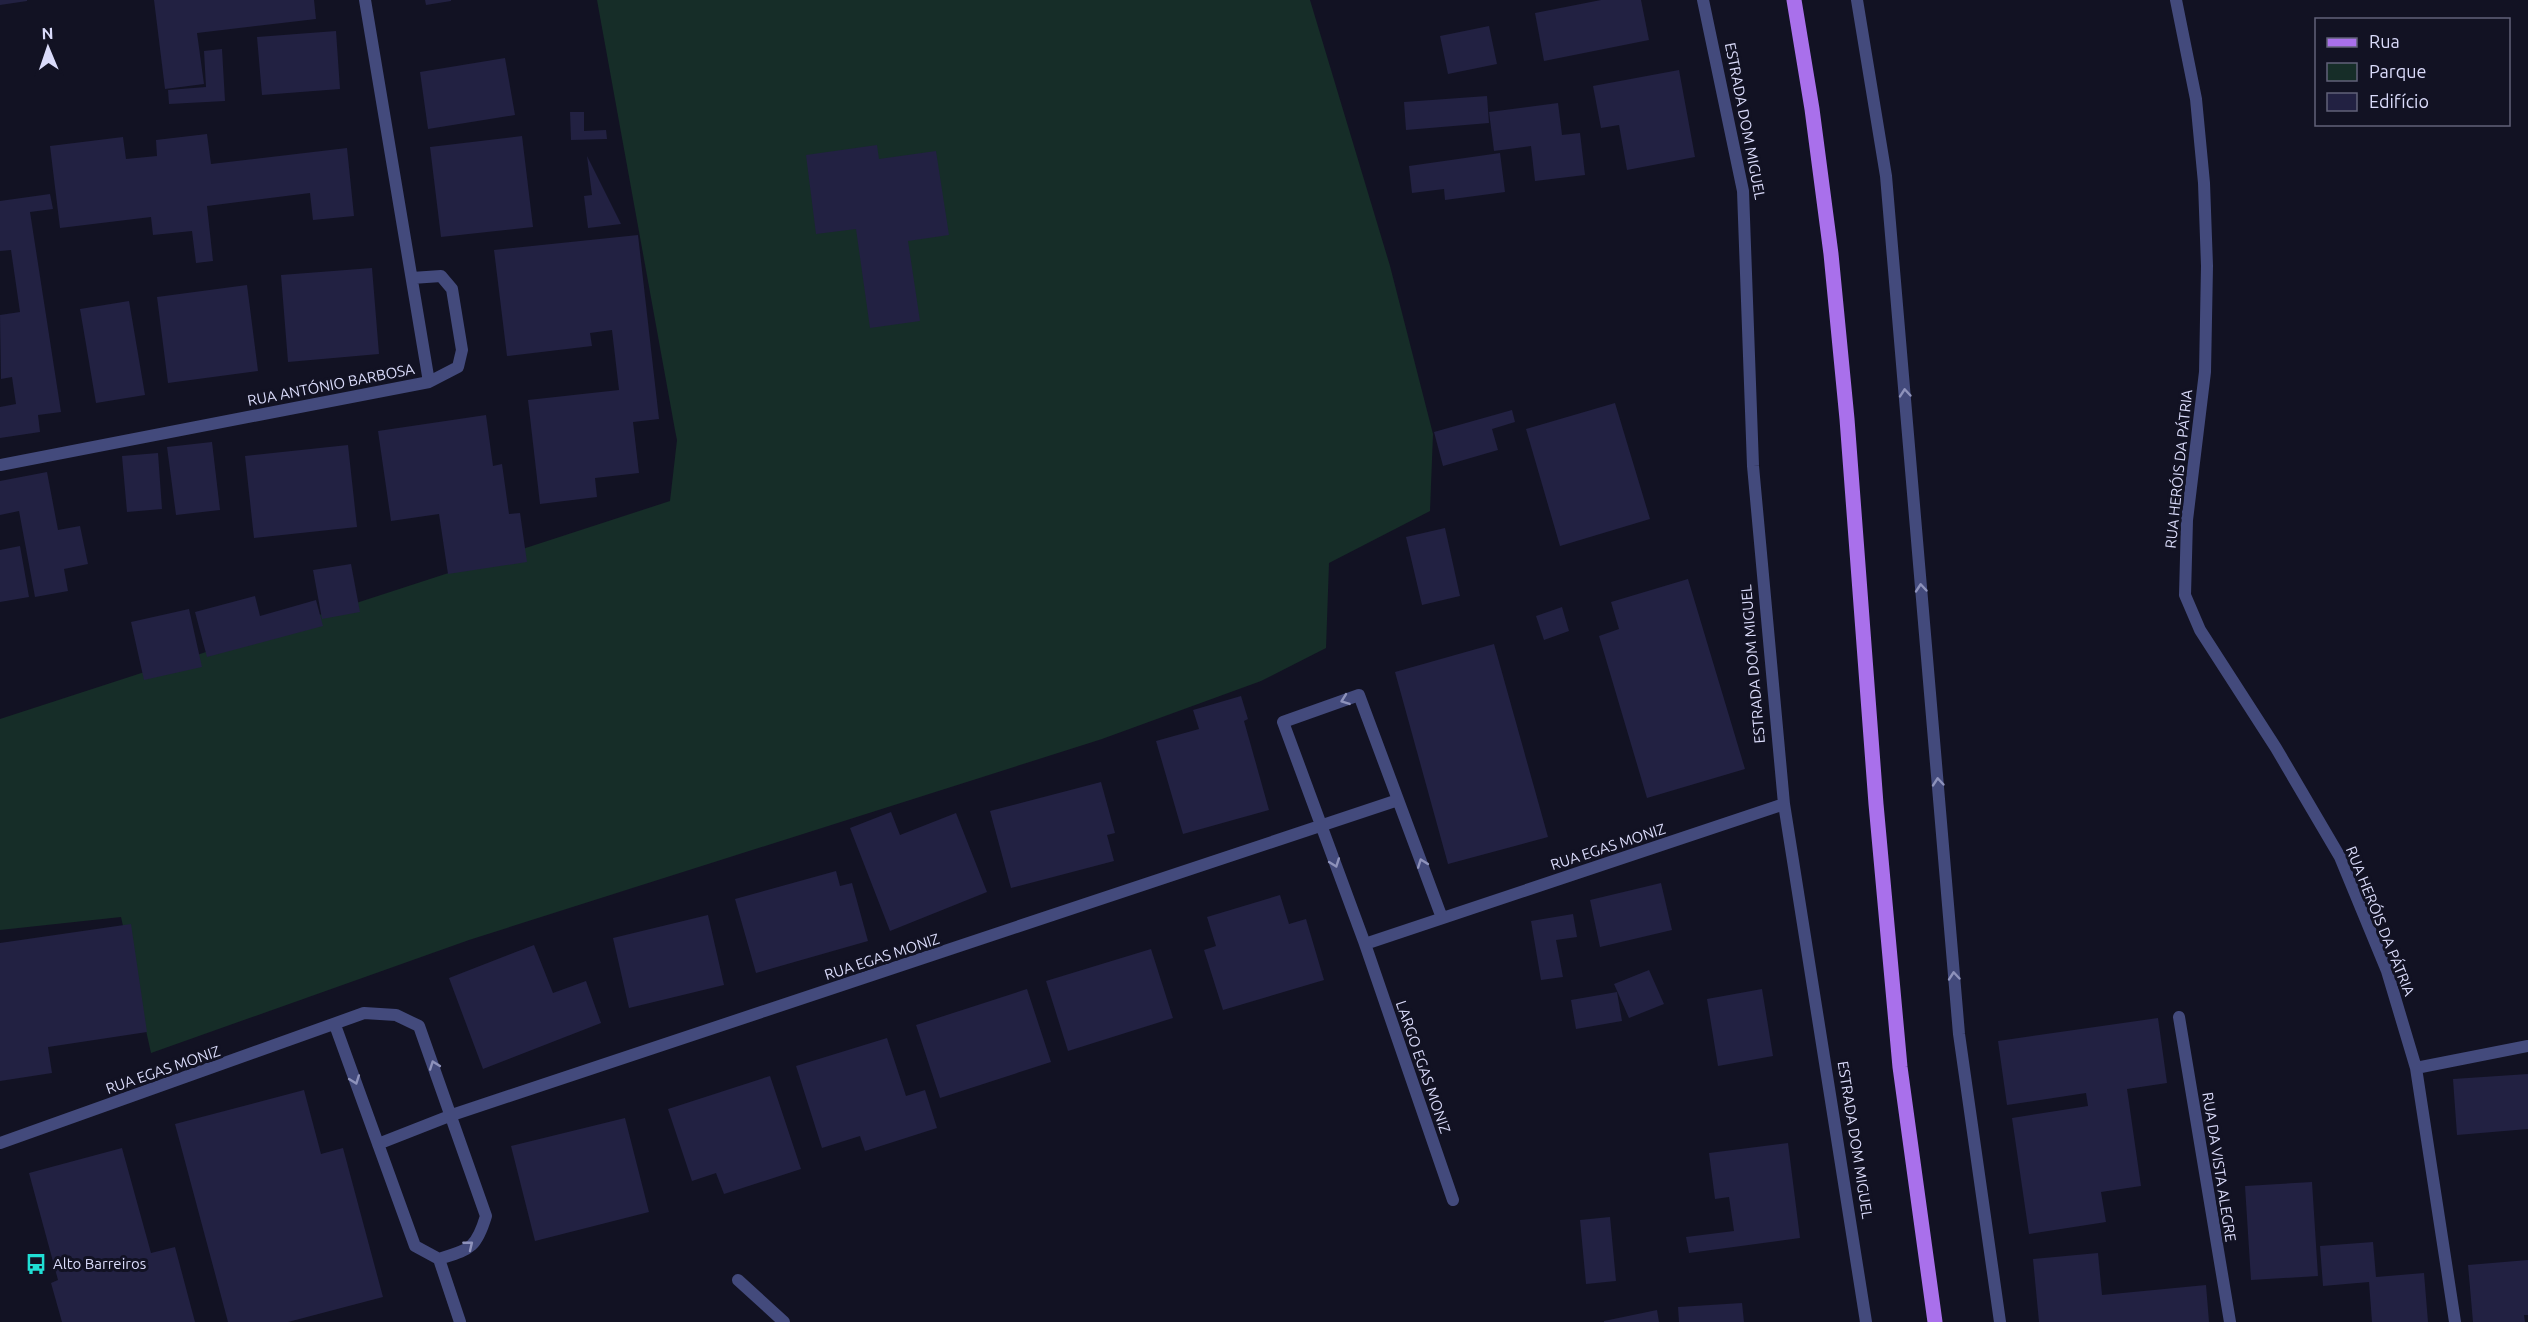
<svg xmlns="http://www.w3.org/2000/svg" width="2528" height="1322" font-family="Ubuntu,sans-serif">
	<style>
		.green { fill: #162d28 }
		.building { fill: #222142 }
		.lines { fill: none; stroke-linecap: round; stroke-linejoin: round }
		.minor { stroke: #434a7c; stroke-width: 12 }
		.primary { stroke: #a970eb; stroke-width: 15 }
		.oneway { stroke: #8e92bb }
		.labels { text-anchor: middle; stroke-width: 6; stroke-linejoin: round; paint-order: stroke }
		.street-label { font-size: 15px; fill: #dadbfa; stroke: #121223 }
		.poi-label { font-size: 15px; fill: #dadbfa; stroke: #121223; text-anchor: start }
	</style>
	<rect width="100%" height="100%" fill="#121223"/>
	<path class="green" d="M597 0H1310L1390 266 1433 434 1430 511 1329 563 1326 648 1261 681 1102 739 469 940 151 1053 121 917 0 930V719L670 501 677 440 675 430Z"/>
	<path class="building" d="M0 0H27V1L0 5Z
		M154 0H314L316 19 197 33 204 84 165 89Z
		M425 0H451V1L426 5Z
		M1601 0H1641L1649 40 1544 61 1535 13Z
		M1489 26 1497 64 1448 74 1440 36Z
		M336 31 340 89 262 95 257 37Z
		M222 49 225 101 169 104 168 90 206 87 204 51Z
		M505 58 515 115 428 129 420 72Z
		M1679 70 1695 157 1627 170 1619 125 1601 128 1593 86Z
		M1487 96 1489 123 1406 130 1404 102Z
		M1558 103 1562 135 1580 133 1585 175 1535 181 1531 146 1494 151 1489 112Z
		M570 112H584V131L606 130 607 139 571 140Z
		M207 134 211 164 347 148 354 216 313 220 310 193 207 206 213 261 196 263 192 231 153 235 151 217 60 228 50 146 123 137 126 159 157 156 156 140Z
		M522 136 533 227 441 237 430 147Z
		M877 145 879 159 936 151 949 235 908 241 920 321 870 328 856 229 816 234 806 155Z
		M1500 153 1505 192 1445 200 1444 189 1412 193 1409 166Z
		M587 156 621 224 588 228 584 196 592 195Z
		M50 194 53 209 30 212 61 412 38 415 40 432 0 438V407L16 404 12 377 1 379 0 315 20 312 11 250 0 251V201Z
		M638 235 659 419 633 422 639 473 595 478 597 497 540 504 528 400 619 390 612 330 590 333 592 346 507 356 494 250Z
		M372 268 379 354 288 362 281 275Z
		M247 285 258 371 168 383 157 297Z
		M129 301 145 395 96 403 80 309Z
		M1615 403 1650 519 1560 546 1526 429Z
		M1512 410 1515 422 1492 429 1498 450 1443 466 1434 432Z
		M486 415 493 466 502 464 509 514 520 513 527 562 448 574 439 514 391 521 378 431Z
		M212 442 220 510 176 515 167 447Z
		M348 445 357 527 254 538 245 456Z
		M158 453 162 509 127 512 122 456Z
		M47 472 58 530 80 526 88 564 64 569 68 591 35 597 19 511 0 515V481Z
		M1445 528 1460 596 1422 605 1406 537Z
		M20 546 29 597 0 602V550Z
		M351 564 360 612 322 619 313 570Z
		M1688 579 1745 769 1647 798 1599 636 1619 629 1611 602Z
		M255 596 260 616 316 600 323 626 207 657 195 612Z
		M1562 607 1569 631 1544 640 1536 616Z
		M189 609 202 667 144 680 131 622Z
		M1494 644 1548 837 1448 864 1395 672Z
		M1241 696 1248 719 1244 721 1269 810 1183 834 1156 741 1199 729 1193 710Z
		M1101 782 1115 833 1107 835 1114 861 1011 888 990 811Z
		M891 812 900 835 956 813 987 892 890 931 850 828Z
		M836 871 840 886 852 883 868 941 756 973 735 899Z
		M1661 883 1672 930 1600 947 1590 900Z
		M1280 895 1289 924 1306 919 1324 980 1223 1010 1204 950 1216 946 1207 917Z
		M1573 914 1577 937 1556 940 1563 977 1541 980 1531 921Z
		M708 915 724 985 629 1008 613 938Z
		M131 924 147 1032 48 1047 52 1073 0 1081V943Z
		M534 945 553 993 586 981 601 1023 483 1069 449 978Z
		M1151 949 1173 1018 1068 1051 1046 981Z
		M1649 970 1664 1004 1629 1018 1614 984Z
		M1027 989 1051 1062 940 1098 916 1025Z
		M1762 989 1773 1056 1718 1066 1707 999Z
		M1617 992 1622 1021 1576 1029 1571 1000Z
		M2158 1018 2167 1083 2127 1089 2141 1186 2101 1192 2106 1222 2029 1234 2012 1118 2088 1106 2086 1093 2007 1105 1998 1041Z
		M887 1038 906 1096 925 1090 937 1128 865 1151 860 1136 822 1148 796 1066Z
		M2528 1074V1129L2457 1135 2453 1079Z
		M770 1076 801 1169 724 1194 716 1173 692 1181 668 1109Z
		M304 1090 321 1154 343 1148 383 1297 288 1322H228L175 1124Z
		M625 1118 649 1212 535 1241 511 1146Z
		M1788 1143 1800 1238 1689 1253 1686 1237 1734 1231 1729 1197 1715 1199 1709 1153Z
		M122 1148 151 1253 175 1247 195 1322H62L51 1283 58 1280 29 1173Z
		M2312 1182 2318 1276 2251 1280 2245 1186Z
		M1610 1217 1616 1281 1586 1284 1580 1220Z
		M2373 1242 2376 1277 2424 1273 2428 1322H2372L2369 1282 2323 1286 2320 1246Z
		M2098 1253 2102 1295 2206 1285 2209 1322H2039L2033 1259Z
		M2528 1260V1315H2524L2525 1322H2473L2468 1265Z
		M1742 1303 1744 1322H1679L1678 1307Z
		M1657 1310 1659 1322H1604V1321Z"/>
	<g class="lines">
		<path class="minor" d="M1703 0 1743 191 1753 466 1784 804 1866 1322
			M1857 0 1886 176 1959 1034 2000 1322
			M2176 0 2196 99 2204 183 2207 266 2205 372 2187 520 2185 595 2200 630 2276 748 2340 857 2387 971 2416 1068 2455 1322
			M412 278 441 276 452 289 462 350 458 367 429 382
			M0 465 429 382 365 0
			M1442 918 1359 695 1283 722 1365 944 1784 804
			M1365 944 1453 1200
			M2179 1017 2230 1322
			M2416 1068 2528 1046
			M0 1143 364 1013 396 1015 419 1026 486 1216C476 1249 470 1249 439 1259L415 1246 335 1025
			M378 1144 452 1115 1398 800
			M439 1259 460 1322
			M738 1280 784 1322"/>
		<path class="primary" d="M1794 0 1812 109 1831 254 1847 419 1876 804 1900 1067 1935 1322"/>
	</g>
	<defs><path id="oneway-chevron" d="M-2-3.5L2.5 0L-2 3.5" fill="none" stroke-width="1.6" stroke-linecap="round" stroke-linejoin="round" transform="scale(1.5)"/></defs>
	<g class="oneway">
		<use href="#oneway-chevron" transform="translate(1905 393) rotate(-95)"/>
		<use href="#oneway-chevron" transform="translate(1921 588) rotate(-95)"/>
		<use href="#oneway-chevron" transform="translate(1345 700) rotate(160)"/>
		<use href="#oneway-chevron" transform="translate(1938 782) rotate(-95)"/>
		<use href="#oneway-chevron" transform="translate(1335 863) rotate(70)"/>
		<use href="#oneway-chevron" transform="translate(1422 863) rotate(-110)"/>
		<use href="#oneway-chevron" transform="translate(1954 976) rotate(-95)"/>
		<use href="#oneway-chevron" transform="translate(434 1065) rotate(-110)"/>
		<use href="#oneway-chevron" transform="translate(355 1080) rotate(70)"/>
		<use href="#oneway-chevron" transform="translate(469 1245) rotate(-39)"/>
	</g>
	<defs>
		<symbol id="bus-bare" viewBox="-9 -9 18 18"><path d="M-5-6H5V4H4V6H2V4H-2V6H-4V4H-5ZM-3.5-4V0h7V-4ZM-3.5 1.2v1.5H-2V1.2ZM2 1.2v1.5H3.5V1.2Z" fill="#20dfd4" stroke="#121223" stroke-width="2.5" paint-order="stroke"/></symbol>
	</defs>
	<g fill-rule="evenodd">
		<use href="#bus-bare" x="21" y="1249" width="30" height="30"/>
	</g>
	<g class="labels">
		<g class="street-label">
			<text transform="translate(1745 121) rotate(79)" y="5">ESTRADA DOM MIGUEL</text>
			<text transform="translate(331 385) rotate(-11)" y="5">RUA ANTÓNIO BARBOSA</text>
			<text transform="translate(2179 469) rotate(-84)" y="5">RUA HERÓIS DA PÁTRIA</text>
			<text transform="translate(1753 664) rotate(-95)" y="5">ESTRADA DOM MIGUEL</text>
			<text transform="translate(1608 847) rotate(-18)" y="5">RUA EGAS MONIZ</text>
			<text transform="translate(2380 921) rotate(68)" y="5">RUA HERÓIS DA PÁTRIA</text>
			<text transform="translate(882 957) rotate(-18)" y="5">RUA EGAS MONIZ</text>
			<text transform="translate(1423 1067) rotate(71)" y="5">LARGO EGAS MONIZ</text>
			<text transform="translate(163 1070) rotate(-19)" y="5">RUA EGAS MONIZ</text>
			<text transform="translate(1855 1140) rotate(81)" y="5">ESTRADA DOM MIGUEL</text>
			<text transform="translate(2219 1167) rotate(81)" y="5">RUA DA VISTA ALEGRE</text>
		</g>
		<g class="poi-label">
			<text x="53" y="1269">Alto Barreiros</text>
		</g>
	</g>
	<rect x="2315" y="18" width="195" height="108" fill="#121223" stroke="#626279" stroke-width="1.5"/>
	<rect x="2327" y="38" width="30" height="9" fill="#a970eb" stroke="#626279" stroke-width="1.5"/>
	<text x="2369" y="48" font-size="18" fill="#dadbfa">Rua</text>
	<rect x="2327" y="63" width="30" height="18" fill="#162d28" stroke="#626279" stroke-width="1.5"/>
	<text x="2369" y="78" font-size="18" fill="#dadbfa">Parque</text>
	<rect x="2327" y="93" width="30" height="18" fill="#222142" stroke="#626279" stroke-width="1.5"/>
	<text x="2369" y="108" font-size="18" fill="#dadbfa">Edifício</text>
	<g transform="translate(48 48) rotate(358)" stroke="#121223" stroke-width="4.5" paint-order="stroke">
	<path d="M0-4.5L10 22L0 15L-10 22Z" fill="#dadbfa"/>
	<text y="-9" font-size="16" font-weight="bold" text-anchor="middle" fill="#dadbfa">N</text>
	</g>
</svg>
